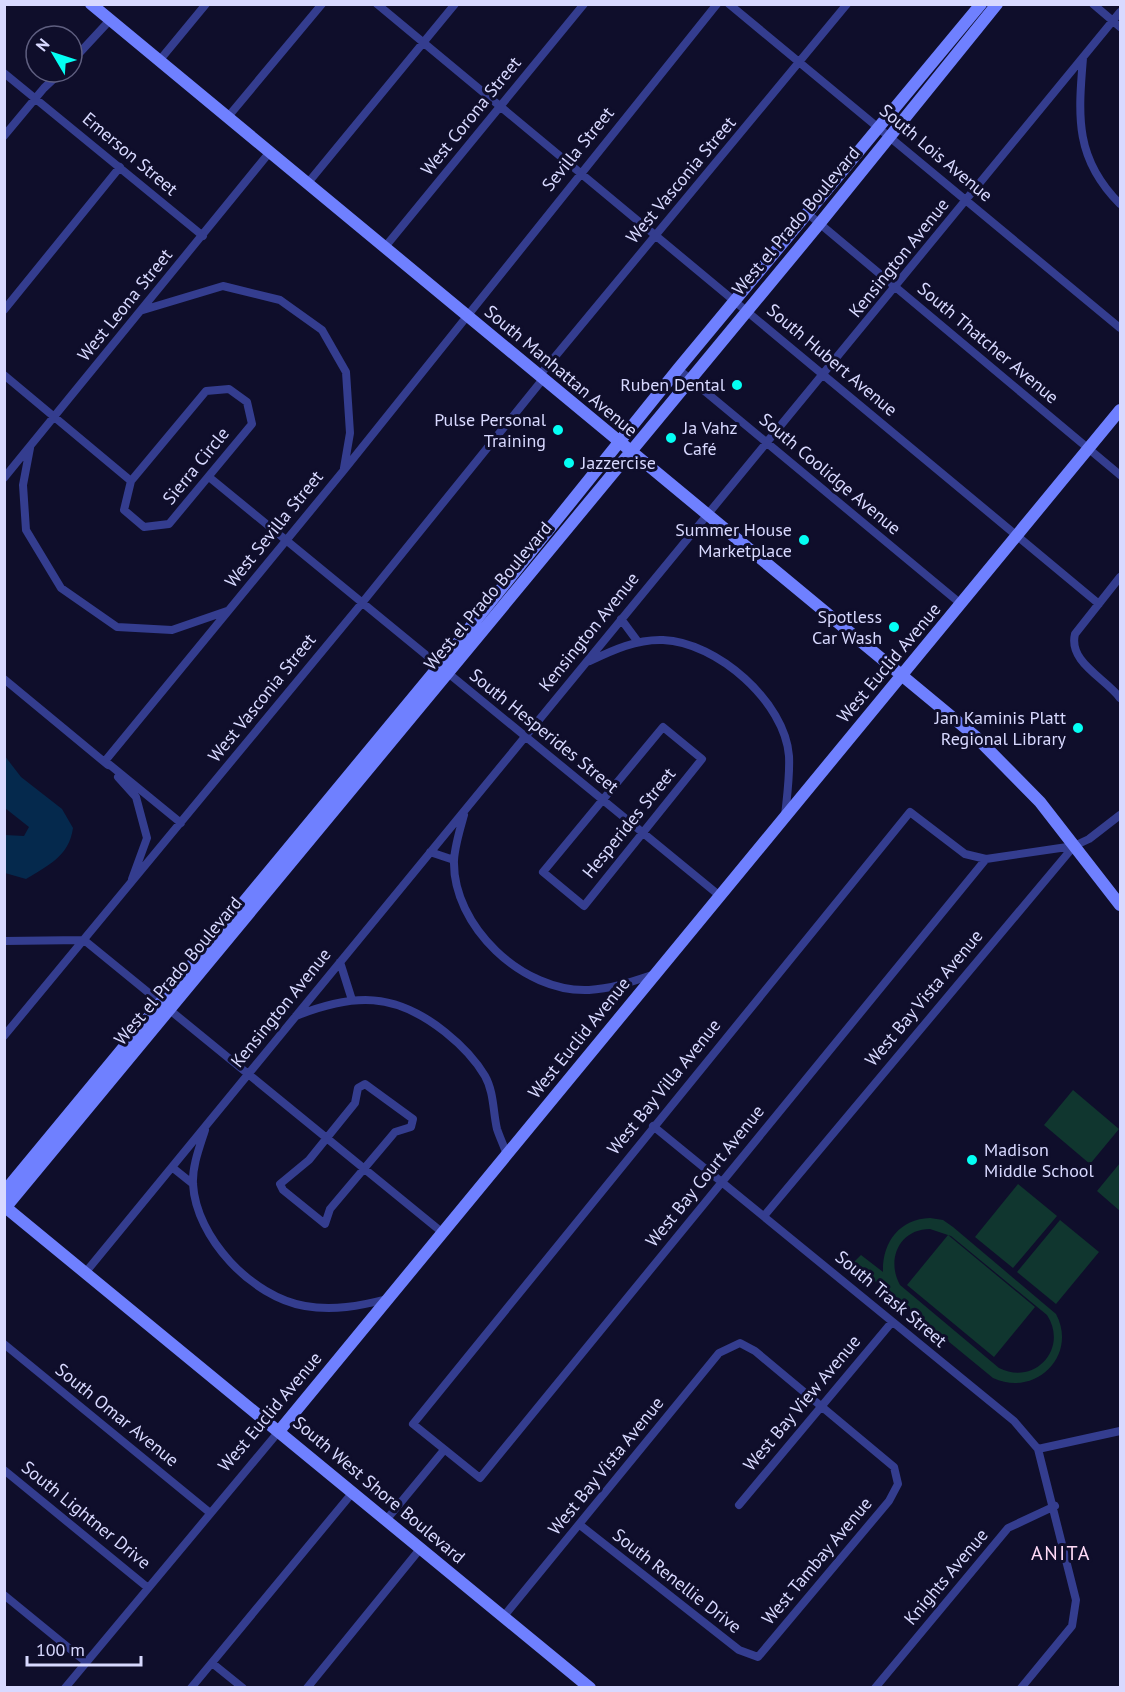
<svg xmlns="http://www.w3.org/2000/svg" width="1125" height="1692" font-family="'PT Sans',sans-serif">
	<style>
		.green { fill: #10362f; fill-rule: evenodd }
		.water { fill: #05294d }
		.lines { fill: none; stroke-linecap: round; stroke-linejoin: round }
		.street { stroke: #343d8f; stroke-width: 8 }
		.secondary { stroke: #6f80ff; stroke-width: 12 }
		.poi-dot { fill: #04fff4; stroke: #0f0e2b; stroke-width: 2 }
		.labels { text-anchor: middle; stroke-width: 6; stroke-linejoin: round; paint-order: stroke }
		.street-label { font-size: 18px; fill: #d8d9ff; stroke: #0f0e2b }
		.poi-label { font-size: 18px; fill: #d8d9ff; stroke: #0f0e2b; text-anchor: end }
		.neighbourhood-label { font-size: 20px; letter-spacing: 1.5px; fill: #ffdaf7; stroke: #0f0e2b }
	</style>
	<rect width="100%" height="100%" fill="#0f0e2b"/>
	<path class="green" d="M1073 1090 1119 1129 1090 1164 1044 1125Z
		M1120 1163V1211L1097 1191Z
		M1018 1184 1057 1216 1013 1268 975 1237Z
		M930 1218 943 1220 953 1227 1056 1314C1078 1355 1036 1398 993 1378L853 1263 861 1255 883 1272C882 1243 899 1219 930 1218ZM930 1229 951 1236 1047 1315C1069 1349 1034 1386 999 1368L900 1285C886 1260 899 1229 930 1229Z
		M1060 1220 1099 1252 1056 1304 1017 1272Z
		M948 1235 1035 1307 994 1357 907 1285Z"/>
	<path class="water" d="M4 755 21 777 62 809 73 828C69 856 49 865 26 879L5 873V835L24 836 29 827 5 808Z"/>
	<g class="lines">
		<path class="street" d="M377 4 1099 604
			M729 4 1120 328
			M1093 4 1120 27
			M1083 58C1078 118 1075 159 1120 204
			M72 61 110 20
			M159 61 206 4
			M4 73 203 236
			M227 118 322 4
			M4 136 44 88 61 72
			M307 184 455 4
			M807 213 1120 475
			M385 247 584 4
			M4 310 120 167
			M143 310 223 286 280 300 322 330 346 372 350 433 344 468
			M678 369 961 604
			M4 375 131 481
			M539 376 847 4
			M229 389 247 402 252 424 169 524 144 527 124 510 131 481 206 391Z
			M30 448 23 485 26 530 61 588 117 627 172 630 227 611
			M209 477 720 896
			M4 478 269 153
			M1120 577 1075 634C1068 662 1105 678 1120 698
			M621 619 638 642
			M590 661C613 650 637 639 663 640 717 642 785 702 789 756 790 776 787 796 785 816
			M4 679 108 765
			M663 727 702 759 584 906 543 872Z
			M118 777 136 797 147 838 132 879
			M464 815C460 829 455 845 454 860 452 926 523 993 589 990 612 989 634 981 655 974
			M181 823 105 761 344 470 717 4
			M430 852 454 860
			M986 859 965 854 910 812 413 1424 480 1478 986 859 1074 846
			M4 941 84 940 443 1233
			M340 962 352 1000
			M296 1016C354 993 395 992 445 1032 460 1044 475 1059 485 1076 494 1092 493 1112 497 1129 500 1138 504 1146 507 1155
			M4 1036 362 603 543 379
			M365 1084 413 1119 411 1127 395 1132 330 1209 325 1224 283 1190 280 1184 309 1160 355 1103 358 1088Z
			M653 1126 1014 1421 1038 1449 1076 1600 1072 1626 1021 1688
			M205 1130C200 1146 192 1166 193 1184 196 1238 252 1297 305 1306 333 1311 360 1306 387 1299
			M173 1168 193 1184
			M764 1216 1074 846 1089 839 1120 815
			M85 1273 1120 12
			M4 1344 209 1512
			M1038 1449 1120 1431
			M4 1470 147 1587
			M739 1505 892 1322
			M387 1519 444 1450
			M4 1595 86 1662
			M504 1616 719 1353 740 1343 755 1351 894 1467 898 1484 889 1501 758 1657 739 1650 580 1525
			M212 1663 243 1688
			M65 1688 280 1430
			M191 1688 353 1492
			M307 1688 420 1549
			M875 1688 1008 1528 1055 1506"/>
		<path class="secondary" d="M91 4 975 736 1040 802 1120 905
			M4 1192 439 666 678 369 981 4
			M4 1206 590 1688
			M6 1207 820 223 997 4
			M280 1430 1120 410"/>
	</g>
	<g class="poi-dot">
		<circle cx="737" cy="385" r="6"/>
		<circle cx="558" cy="430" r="6"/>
		<circle cx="671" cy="438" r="6"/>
		<circle cx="569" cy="463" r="6"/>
		<circle cx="804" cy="540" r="6"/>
		<circle cx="894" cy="627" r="6"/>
		<circle cx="1078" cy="728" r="6"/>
		<circle cx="972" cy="1160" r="6"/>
	</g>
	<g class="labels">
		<g class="street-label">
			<text transform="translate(471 116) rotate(-51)" y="6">West Corona Street</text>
			<text transform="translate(578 149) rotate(-51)" y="6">Sevilla Street</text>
			<text transform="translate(936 153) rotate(40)" y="6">South Lois Avenue</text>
			<text transform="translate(130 154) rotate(40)" y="6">Emerson Street</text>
			<text transform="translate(681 180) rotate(-50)" y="6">West Vasconia Street</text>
			<text transform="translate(796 221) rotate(-50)" y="6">West el Prado Boulevard</text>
			<text transform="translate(899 258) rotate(-51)" y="6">Kensington Avenue</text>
			<text transform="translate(125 305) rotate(-51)" y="6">West Leona Street</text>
			<text transform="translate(988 343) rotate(40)" y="6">South Thatcher Avenue</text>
			<text transform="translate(832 360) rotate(40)" y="6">South Hubert Avenue</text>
			<text transform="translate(561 371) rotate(40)" y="6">South Manhattan Avenue</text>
			<text transform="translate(196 466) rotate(-51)" y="6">Sierra Circle</text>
			<text transform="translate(830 474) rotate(40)" y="6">South Coolidge Avenue</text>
			<text transform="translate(274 529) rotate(-51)" y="6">West Sevilla Street</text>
			<text transform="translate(488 596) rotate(-50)" y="6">West el Prado Boulevard</text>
			<text transform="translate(589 632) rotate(-51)" y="6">Kensington Avenue</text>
			<text transform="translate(889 663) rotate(-50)" y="6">West Euclid Avenue</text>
			<text transform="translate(262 698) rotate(-51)" y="6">West Vasconia Street</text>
			<text transform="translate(544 731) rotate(39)" y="6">South Hesperides Street</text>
			<text transform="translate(629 823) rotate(-51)" y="6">Hesperides Street</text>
			<text transform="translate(178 971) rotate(-50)" y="6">West el Prado Boulevard</text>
			<text transform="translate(924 998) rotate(-50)" y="6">West Bay Vista Avenue</text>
			<text transform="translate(281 1008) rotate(-51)" y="6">Kensington Avenue</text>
			<text transform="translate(579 1038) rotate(-51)" y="6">West Euclid Avenue</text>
			<text transform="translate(664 1087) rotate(-51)" y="6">West Bay Villa Avenue</text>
			<text transform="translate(705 1176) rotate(-51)" y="6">West Bay Court Avenue</text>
			<text transform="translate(891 1299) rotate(40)" y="6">South Trask Street</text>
			<text transform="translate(802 1403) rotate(-50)" y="6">West Bay View Avenue</text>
			<text transform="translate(270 1412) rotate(-50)" y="6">West Euclid Avenue</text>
			<text transform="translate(117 1415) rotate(39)" y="6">South Omar Avenue</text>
			<text transform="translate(606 1466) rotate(-51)" y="6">West Bay Vista Avenue</text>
			<text transform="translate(379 1490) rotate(40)" y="6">South West Shore Boulevard</text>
			<text transform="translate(86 1515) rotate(39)" y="6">South Lightner Drive</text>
			<text transform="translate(817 1561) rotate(-50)" y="6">West Tambay Avenue</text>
			<text transform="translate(946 1577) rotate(-50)" y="6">Knights Avenue</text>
			<text transform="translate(677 1581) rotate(38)" y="6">South Renellie Drive</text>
		</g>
		<g class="poi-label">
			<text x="725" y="391">Ruben Dental</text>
			<text x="546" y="426">Pulse Personal<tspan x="546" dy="21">Training</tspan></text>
			<text x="683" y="434" text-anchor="start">Ja Vahz<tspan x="683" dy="21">Café</tspan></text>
			<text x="581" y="469" text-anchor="start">Jazzercise</text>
			<text x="792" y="536">Summer House<tspan x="792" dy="21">Marketplace</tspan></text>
			<text x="882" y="623">Spotless<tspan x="882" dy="21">Car Wash</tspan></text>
			<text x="1066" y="724">Jan Kaminis Platt<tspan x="1066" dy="21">Regional Library</tspan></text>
			<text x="984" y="1156" text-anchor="start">Madison<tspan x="984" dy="21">Middle School</tspan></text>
		</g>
		<g class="neighbourhood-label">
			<text x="1061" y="1560">ANITA</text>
		</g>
	</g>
	<rect width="1125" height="1692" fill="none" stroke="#d8d9ff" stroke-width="12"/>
	<g transform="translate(54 54) rotate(309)"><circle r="28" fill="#0f0e2b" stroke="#5f5f80" stroke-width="1.5"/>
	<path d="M0-4.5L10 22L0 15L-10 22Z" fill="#04fff4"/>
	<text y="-9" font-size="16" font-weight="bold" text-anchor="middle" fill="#d8d9ff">N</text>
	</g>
	<path d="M27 1656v9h114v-9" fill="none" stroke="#d8d9ff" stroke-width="3"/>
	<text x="36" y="1656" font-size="18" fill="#d8d9ff" stroke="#0f0e2b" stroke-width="4.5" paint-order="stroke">100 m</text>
</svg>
